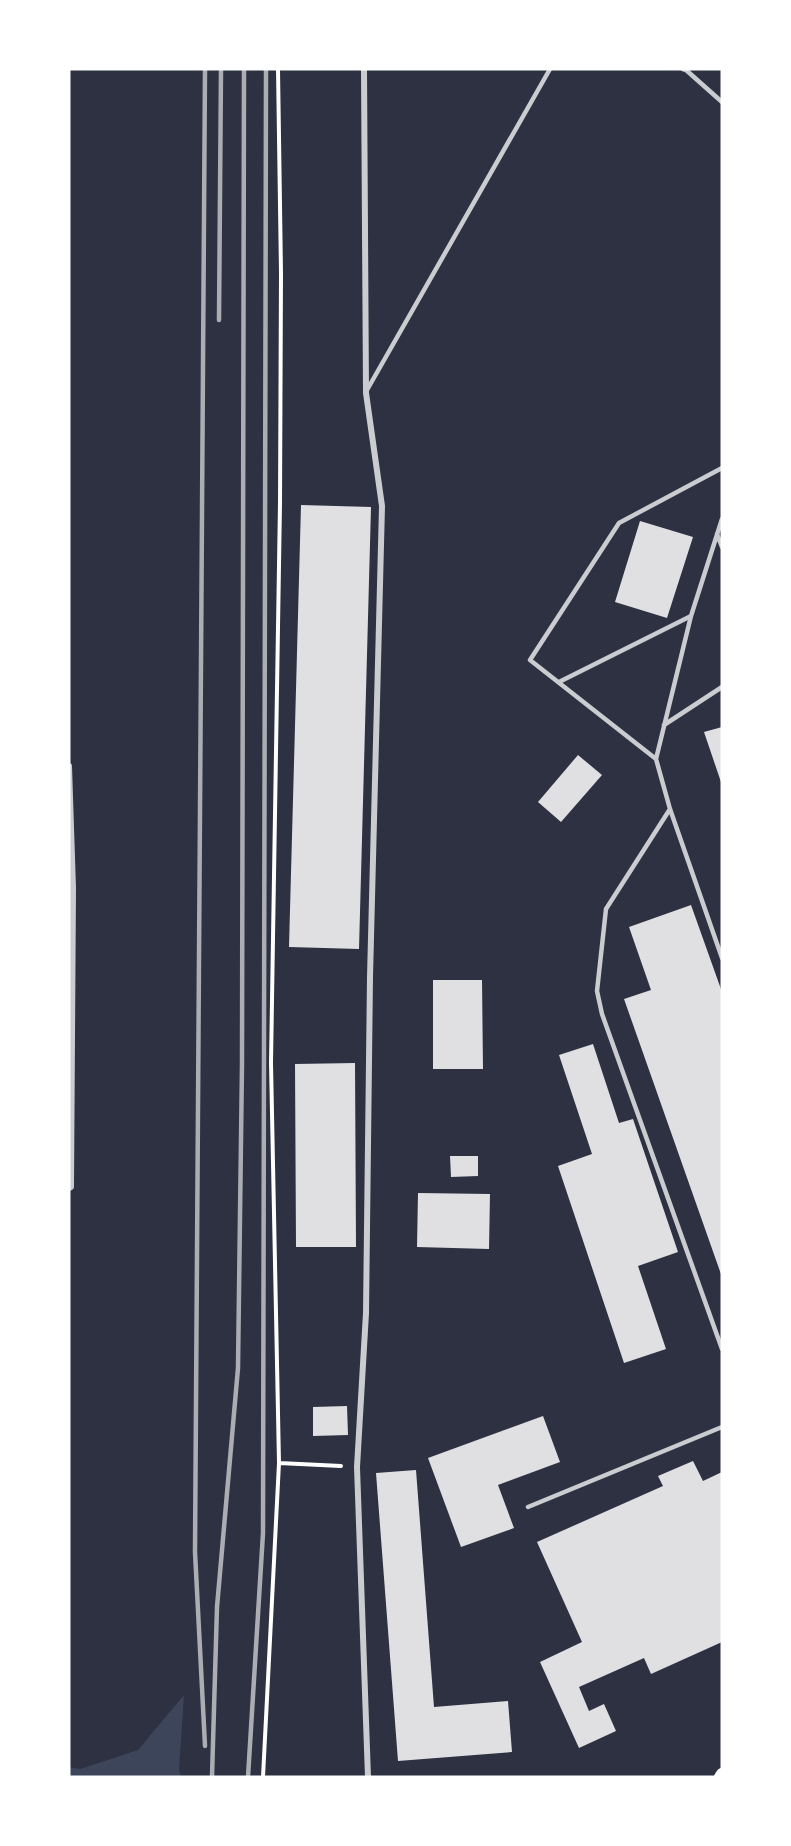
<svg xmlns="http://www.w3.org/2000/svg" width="791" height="1846" font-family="'Work Sans',sans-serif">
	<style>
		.green { fill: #3c4559 }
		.building { fill: #e0e0e3 }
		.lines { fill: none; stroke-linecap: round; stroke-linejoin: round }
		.path { stroke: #fff; stroke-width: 4 }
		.service { stroke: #caccd0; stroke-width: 4.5 }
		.minor { stroke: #caccd0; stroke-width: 6 }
		.secondary { stroke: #fff; stroke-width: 12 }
		.rail { stroke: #abadb3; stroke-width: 4.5 }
	</style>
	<rect width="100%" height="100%" fill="#2d3142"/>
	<path class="green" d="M184 1695 179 1769 181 1777H69V1767L80 1769 138 1750Z"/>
	<path class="building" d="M301 505 371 507 359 949 289 947Z
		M640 521 693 537 667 618 615 602Z
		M722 727V785L704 732Z
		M578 755 602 775 561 822 538 802Z
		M691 905 722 992V1277L624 999 651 990 629 927Z
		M433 980H482L483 1069H433Z
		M593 1044 619 1123 633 1119 678 1252 638 1266 666 1349 624 1363 558 1166 592 1154 559 1055Z
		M355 1063 356 1247H296L295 1064Z
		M450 1156H478V1176L451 1177Z
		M418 1193 490 1194 489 1249 417 1247Z
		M347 1406 348 1435 313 1436V1407Z
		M543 1416 560 1462 498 1485 514 1528 461 1547 428 1458Z
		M693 1461 703 1481 722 1472V1642L651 1674 644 1658 579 1687 589 1711 604 1704 616 1731 579 1748 540 1662 582 1642 537 1542 663 1486 658 1476Z
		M416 1470 434 1707 508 1701 512 1752 398 1761 376 1473Z"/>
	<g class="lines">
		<path class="path" d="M278 69 281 273 280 503 271 1063 279 1463
			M263 1777 279 1463 341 1466"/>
		<path class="service" d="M683 69 686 70 722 102
			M367 390 550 69
			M722 519 691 616 656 759 670 809 722 958
			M717 534 722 547
			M559 682 691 616
			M664 725 722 687
			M656 759 530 660 619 523 722 468
			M670 809 606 909 597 991 602 1014 722 1349
			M528 1507 722 1427"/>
		<path class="minor" d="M364 69 366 393 382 506 370 977 366 1313 357 1467 368 1777
			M69 766 73 888 71 1187 69 1188"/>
		<path class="secondary" d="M720 1777 722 1774"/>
		<path class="rail" d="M205 69 195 1552 205 1746
			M219 320 221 69
			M212 1777 217 1607 238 1368 242 1064 244 69
			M248 1777 263 1533 266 69"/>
	</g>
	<rect width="791" height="1846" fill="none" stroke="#ffffff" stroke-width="141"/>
</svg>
